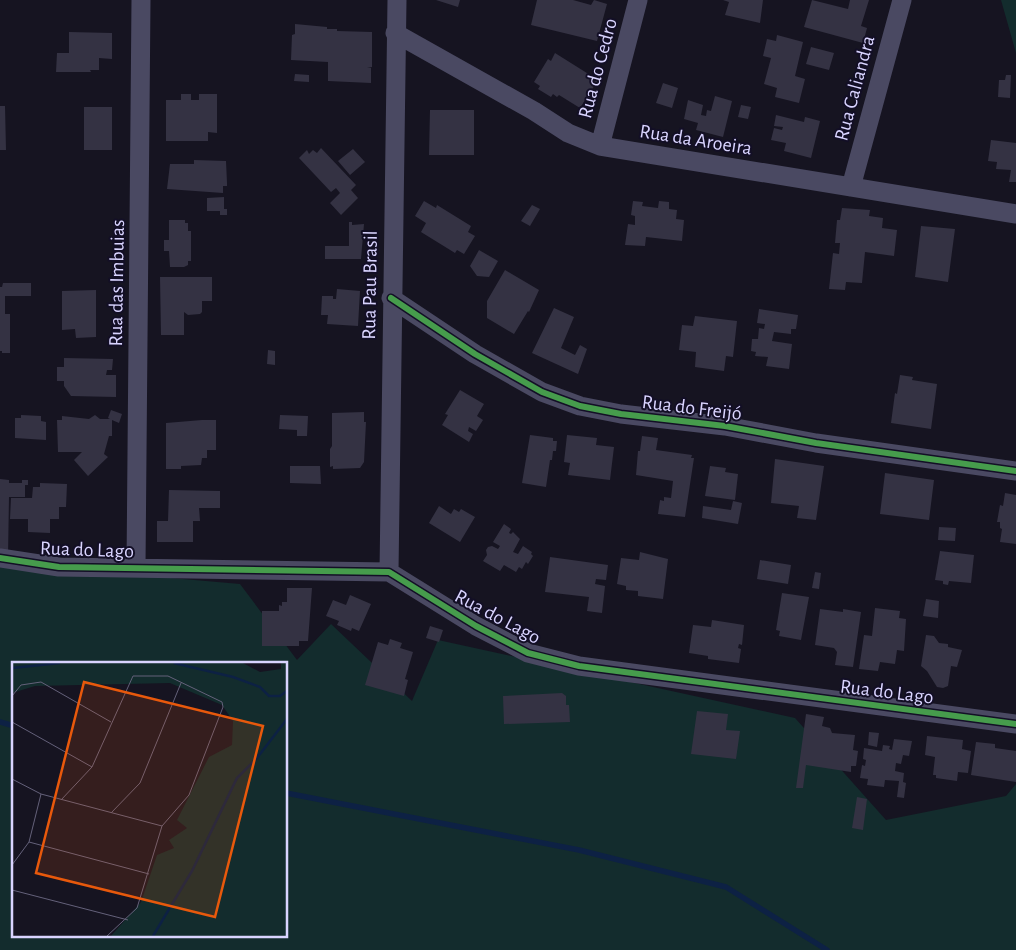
<svg xmlns="http://www.w3.org/2000/svg" width="1016" height="950" font-family="'Alegreya Sans',sans-serif">
	<style>
		.green { fill: #132c2d; fill-rule: evenodd }
		.lines { fill: none; stroke-linecap: round; stroke-linejoin: round }
		.stream { stroke: #0d2144; stroke-width: 5.5 }
		.building { fill: #343243 }
		.street { stroke: #4a4962; stroke-width: 19 }
		.cycleway-casing { stroke: #130f26; stroke-width: 9 }
		.cycleway { stroke: #469c4c; stroke-width: 6 }
		.labels { text-anchor: middle; stroke-width: 4; stroke-linejoin: round; paint-order: stroke }
		.street-label { font-size: 20px; fill: #d9d4ff; stroke: #130f26 }
		.inset-river { fill: none; stroke: #0d2144; stroke-width: 2.5 }
		.inset-road { fill: none; stroke: #64617a; stroke-width: 1 }
		.view { fill: #e8590c; fill-opacity: 0.15; stroke: #e8590c; stroke-width: 2.5 }
		.inset-edge { fill: none; stroke: #d9d4ff; stroke-width: 2.5 }
	</style>
	<rect width="100%" height="100%" fill="#161421"/>
	<path class="green" d="M1001 0H1016V53Z
		M0 563 240 584 297 660 331 624 412 701 438 640 795 718 886 820 1006 796 1016 784V950H0ZM14 664H286V936H14Z"/>
	<g class="lines">
		<path class="stream" d="M0 722 14 726
			M286 793 579 850 726 887 827 950"/>
	</g>
	<path class="building" d="M436 0H460L458 7Z
		M537 0H573L591 5 594 0 607 4 597 41 531 25Z
		M723 0H763L760 23 725 15 729 2Z
		M812 0 848 9 850 0H869L861 26 867 28 863 43 804 27Z
		M295 24 327 27V29H337V31L372 32V67L367 68H371V83L328 81V62L291 60 292 35 295 34Z
		M69 32 112 33V59L99 58V70H90L91 72H56L57 53H69Z
		M777 35 803 42 795 76 805 79 799 103 775 97 777 88 764 84 771 58 763 56 767 39 776 41Z
		M811 47 834 53 829 70 806 64Z
		M555 53 598 80 580 108 559 95 557 97 553 94 551 97 538 89 540 86 534 82 548 59 551 61Z
		M295 74 309 75V82L294 81Z
		M1006 75H1011L1010 98 998 97 999 80H1005Z
		M663 83 678 88 672 108 656 103Z
		M181 94H191V100H199V94H217V133L208 132V141H166V100H181Z
		M715 96 732 101 723 137 696 130 698 123 684 119 688 100 703 105 701 115 706 116 707 110 711 111Z
		M741 105 751 107 748 119 738 117Z
		M0 106H5L6 150H0Z
		M84 107H112V150H84Z
		M430 110H474V155H429Z
		M776 115 804 122 805 117 820 121 811 158 784 151 786 143 771 140 774 128 782 130 783 127 774 126Z
		M991 140 1016 143V182H1009L1011 170 996 169 997 162 988 161Z
		M321 148 356 185 351 190 358 198 341 215 330 203 340 193 336 188 331 192 299 158 307 150 309 154 313 150 317 153Z
		M353 149 365 162 350 175 338 161Z
		M194 160 226 161 227 183V186H223V193L167 189 170 164H194Z
		M224 197V209H227V215H220V211H207V198Z
		M424 201 436 208 437 205 471 226 468 232 475 236 464 254 457 250 455 253 421 232 426 223 415 216Z
		M633 201 643 202 642 206 658 208 659 201 669 202V209L677 210 676 219 684 220 682 241 646 237 645 246 625 245 628 224 635 225V216L631 215Z
		M532 205 540 209 530 226 521 221Z
		M842 208 870 210 869 216 883 218 882 228 897 230 894 256 865 252 862 283 846 282 845 290 829 289 833 253 839 254 840 243H835L837 220H840Z
		M169 220H185V223H188V231H191V261H188V265L184 267H170L169 251H164V240H169Z
		M349 222H352V225L364 224 361 259H325V246H349Z
		M921 226 955 229 948 282 915 277Z
		M479 250 498 261 489 277 477 276 470 266Z
		M505 270 539 290 529 312 528 311 514 334 487 318V301Z
		M160 277H212V301H202V312L200 314 188 315 184 312V335H161Z
		M3 283H31V296H5V314H10V353H2V351H0V287H2Z
		M337 289 360 291 358 326 327 324 328 315H321L322 296H333V299H336Z
		M96 290V337L76 338 75 329 62 330V291Z
		M554 308 574 317 561 348 575 355 580 345 587 349 578 374 532 353Z
		M759 309 798 315 796 329H791V334L774 332 772 341 792 344 789 369 766 366 768 357 755 356 756 352 751 351 752 339H758L759 328 764 329 765 324 757 323Z
		M695 316 737 321 733 357 726 356 724 371 695 367 696 352 679 350 682 325 693 326Z
		M268 350 275 351V365L267 364Z
		M64 358 113 359 112 370H107L106 375H116V397L71 396 64 386V381H57V367H64Z
		M900 375 913 377 912 380 937 384 931 429 891 423 895 393 897 394Z
		M460 390 484 404 477 416 483 420 476 431 469 427 468 431 473 434 469 442 442 425 448 415 445 414Z
		M111 410 122 414 119 423 112 420V436H109L104 454 108 457 88 476 74 460 82 452H58L57 420H62V416L89 419 95 415 100 419H110L108 418Z
		M364 412V422H366L364 462 360 468 333 469V466L330 467V449L332 446V413Z
		M21 415 41 416V421L46 422V440L15 438V418H21Z
		M280 415 308 416 307 436H297V430L279 429Z
		M202 420H216V450H207V458H202L201 465 181 466V469H166V423Z
		M530 435 553 438V441H557L556 451H553L552 460H550L546 487 522 483Z
		M567 435 597 438 596 445 614 447 610 480 568 475 570 463 564 462Z
		M642 436 658 438 656 450 692 455 691 458H694L685 517 658 514 660 500 664 501V497L671 498 673 481 636 475 638 451H640Z
		M775 459 824 466 816 520 797 518 799 506 771 503Z
		M290 466H320L321 484 290 483Z
		M710 466 726 468 725 472 738 474 735 500 705 496Z
		M885 473 934 480 929 520 880 514Z
		M0 479 9 480V483H22V480H28V485H25V497H9L8 556 0 554Z
		M40 483 67 484 66 507H59V519H50V533L28 532V519H10L11 498H32L33 487H40Z
		M169 490 220 491V508H199L200 521H193V542H157V521H168Z
		M1005 493 1016 495V544L1000 542 1002 529 1000 528V522H997L1000 505 1003 506Z
		M733 501 742 503 738 524 702 518 703 506 731 510Z
		M439 506 451 514 454 509 459 512 461 509 475 517 460 542 429 523Z
		M504 524 511 529 509 533 511 534 513 532 520 539 513 552 518 554 523 546 532 552 531 554 533 556 528 564 526 562 522 569 519 567 516 572 504 565 500 571 483 561 487 555 486 550 488 547 492 546 498 549 500 546 493 542Z
		M939 527 956 528 955 541 938 540Z
		M940 551 974 555 971 583 949 581 948 585 943 584V581L935 580Z
		M640 552 668 559 663 599 638 596V591L626 590V586L617 584 621 558 639 560Z
		M550 557 608 565 606 580 596 579 595 584 605 586 602 613 587 611 589 597 545 592Z
		M760 560 791 565 788 584 757 579Z
		M815 572 821 573 819 589 812 588Z
		M287 588H312L308 641H299V646H262V611H279V605L282 606V602H287Z
		M782 593 809 597 801 640 779 636 780 631 776 630Z
		M350 595 371 604 359 631 352 628 351 631 337 625 339 621 326 616 333 600 346 605Z
		M926 599 939 601 938 618 923 616Z
		M875 608 900 611 899 618 906 619 904 651 897 650 895 664 880 662 878 671 859 669 864 635 872 636Z
		M820 609 843 612V609L861 612 853 667 835 665 837 652 834 648 815 645Z
		M712 620 744 625 742 645 739 644 738 648 741 649 739 663 708 659V656L689 653 693 625 711 627Z
		M430 626 443 630 439 642 426 638Z
		M926 635 934 636 939 643 948 644V647L962 650 957 667 951 666 948 686 943 688 937 687 927 671 921 666Z
		M390 639 402 643 400 648 413 652 405 679 408 680 404 696 365 685 378 642 388 645Z
		M562 693 566 696V705H569L570 722 504 724 503 696Z
		M697 711 728 714 726 730 740 731 736 759 691 754Z
		M806 714 824 717 822 726 830 728 832 733 855 735 853 750 858 751 856 766H851V772L806 765 803 788H796Z
		M869 732 879 733 877 747 868 745Z
		M927 736 963 740 962 749 971 751 968 773 958 772 957 781 936 778V775H933L935 757 925 755Z
		M894 739 912 741 909 756 903 755 901 764 896 763 895 771 904 773 903 782 906 783 904 798 897 797 899 781 885 780 884 787 867 785 868 779 860 778 862 765 865 766 866 760 863 759 864 748 882 751 883 745 890 746 889 749 892 750Z
		M976 742 995 744V748L1016 751V782L971 775Z
		M857 797 867 799 863 830 852 828Z"/>
	<g class="lines">
		<path class="street" d="M395 33 534 111 568 133 600 146 1016 214
			M600 146 638 0
			M851 187 902 0
			M391 298 475 354 542 392 580 406 621 414 725 426 816 443 1016 471
			M0 558 59 567 389 572 476 626 528 653 579 666 1016 724
			M136 567 141 0
			M389 572 397 0"/>
		<defs>
			<path id="cycleway" d="M391 298 475 354 542 392 580 406 621 414 725 426 816 443 1016 471
				M0 558 59 567 389 572 476 626 528 653 579 666 1016 724"/>
		</defs>
		<use href="#cycleway" class="cycleway-casing"/>
		<use href="#cycleway" class="cycleway"/>
	</g>
	<g class="labels">
		<g class="street-label">
			<text transform="translate(597 68) rotate(-75)" y="7">Rua do Cedro</text>
			<text transform="translate(854 88) rotate(-75)" y="7">Rua Caliandra</text>
			<text transform="translate(696 139) rotate(9)" y="7">Rua da Aroeira</text>
			<text transform="translate(116 283) rotate(-89)" y="7">Rua das Imbuias</text>
			<text transform="translate(369 285) rotate(-89)" y="7">Rua Pau Brasil</text>
			<text transform="translate(692 407) rotate(7)" y="7">Rua do Freijó</text>
			<text transform="translate(87 549) rotate(2)" y="7">Rua do Lago</text>
			<text transform="translate(498 616) rotate(28)" y="7">Rua do Lago</text>
			<text transform="translate(887 691) rotate(7)" y="7">Rua do Lago</text>
		</g>
	</g>
	<g transform="translate(12 662)">
		<rect width="275" height="275" fill="#161421"/>
		<path d="M0 1H231L248 10 269 7V1H275V274H99L129 240 145 193 162 186 157 178 175 166 165 158 197 95 220 83 221 59 210 43 158 21 23 24 0 31Z" fill="#132c2d"/>
		<path class="inset-river" d="M162 1 221 15 248 25 257 34H268L275 29M0 6 48 1M141 274 180 209 225 116 245 96 275 57"/>
		<path class="inset-road" d="M0 34 9 23 29 20 99 60M0 60 80 105M0 117 29 132 150 164M49 138 80 105 121 14H156L210 40 211 45 177 133 150 164 125 246 95 274M99 151 128 121 169 21M17 180 137 212M0 203 17 180 29 132M0 228 116 258"/>
		<path class="view" d="M72 20 251 64 203 255 24 211Z"/>
		<rect width="275" height="275" class="inset-edge"/>
	</g>
</svg>
